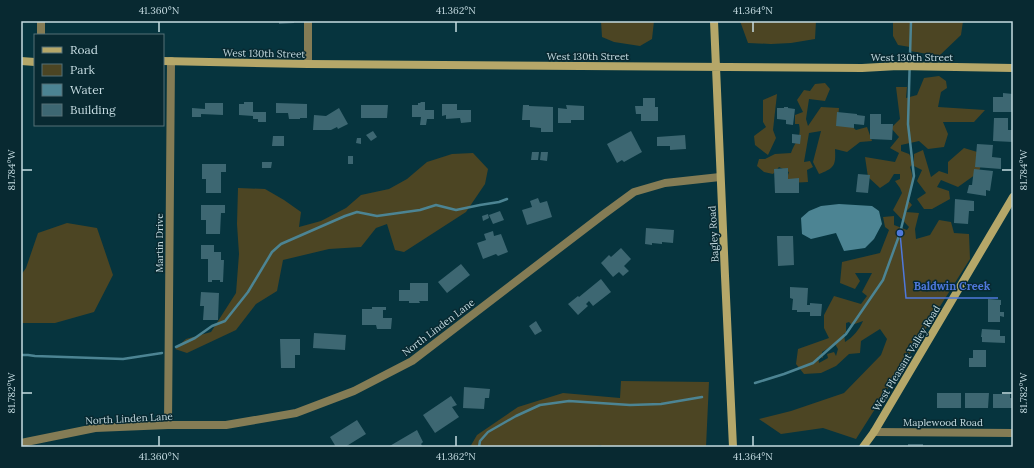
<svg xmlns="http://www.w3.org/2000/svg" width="1034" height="468" font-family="Lora,serif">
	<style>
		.green { fill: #4c4523; fill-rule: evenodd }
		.water { fill: #4c8493 }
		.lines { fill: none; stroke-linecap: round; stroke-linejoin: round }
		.stream { stroke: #4c8493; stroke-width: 2.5 }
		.building { fill: #3d6772 }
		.street { stroke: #847c55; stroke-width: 8 }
		.secondary { stroke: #b5a769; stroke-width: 8 }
		.ticks { fill: none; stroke: #c5dbe1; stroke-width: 1.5 }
		.labels { text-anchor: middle; stroke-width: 3; stroke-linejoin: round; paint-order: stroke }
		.street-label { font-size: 10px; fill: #c5dbe1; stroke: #082931 }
		.leader { fill: none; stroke: #4f78db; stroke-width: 1.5 }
		.callout-dot { fill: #4f78db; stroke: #082931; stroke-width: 1.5 }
		.callout-label { font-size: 11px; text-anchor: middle; font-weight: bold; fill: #4f78db; stroke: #082931; stroke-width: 3; stroke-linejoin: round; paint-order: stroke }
		.neatline { fill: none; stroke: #c5dbe1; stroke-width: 1.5 }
		.ticks-label { font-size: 10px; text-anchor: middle; fill: #c5dbe1 }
	</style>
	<rect width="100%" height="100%" fill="#06343e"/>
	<path class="green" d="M601 21H654L652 39 640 46 614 42 602 37Z
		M740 21H816L815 39 791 43 771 44 748 43Z
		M893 21H963L961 35 939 56 910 51V47L898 45 893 36Z
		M939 76 946 81 947 88 941 92 938 107 985 110 974 122H943L948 134 944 147 928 149 919 141 901 145V151L909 154 914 162V154L923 150 931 177 939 171 948 174V162L964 148 984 154 979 172 958 187 941 180 937 187 949 191 950 199 932 209H924L917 199 926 193 917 181 922 170 914 166V163L910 167C915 181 911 186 908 200L912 205 906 212 919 213 915 229 916 239 930 235 939 220 951 222 954 233 969 234 970 259 856 439 823 428 781 434 759 419 791 411 844 393 881 355 887 339 880 329 861 341 860 353 849 354 836 366 821 373 804 374 796 364 798 349 829 338 824 328V315L834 296 861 304 867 296 862 292 872 273H855L860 281 855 289 840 283 842 262 880 253 889 230 885 227 883 217 894 216V225L907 230 909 227 893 210 902 193 900 188 895 181 900 179V174H894L889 182 880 188 868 177 865 157 895 162 899 153 890 148 899 137 891 128 900 119 896 87H907L906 98 917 95 924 78ZM863 321C859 330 853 337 845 342L844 333H846V323L849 322 852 325ZM835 344 838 349 836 356 834 352 827 354 828 358 819 363 818 356 823 358 822 352Z
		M825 83 830 89 825 101 809 99 806 119 808 126 821 107 839 108 838 119 849 124 856 130 867 127 872 141 860 142 847 152 835 149C836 166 834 168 819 174L813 162 821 131 809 133 804 162 810 161 813 167 807 170 808 182 789 183 787 178 789 172 779 167 773 174 764 172 757 166 759 159H765L775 154 791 153C795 141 802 138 799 124H795V115L803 112 797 100 804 90 810 91 815 84Z
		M777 94 773 130 776 138 768 155 755 145 754 136 766 127 763 122V100Z
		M473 153 488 169 485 184 466 212 404 252 395 250 387 224 376 228 361 247 329 249 283 260 277 291 256 304 236 330 187 353 175 349 186 339 211 332 236 293 239 254 237 224 238 188 265 189 284 200 301 212 299 227 321 221 346 208 361 195 389 189 407 179 427 162 452 154Z
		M67 223 97 228 113 275 94 312 55 323H23L21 322V275L26 268 38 233Z
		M621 381 709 382 706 447H602L601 445 592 447H470L477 435 518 407 563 393 620 398Z"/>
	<path class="water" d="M839 204 872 206 879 211 882 224 874 239 865 248 844 251 836 233 811 239 802 234 801 218 809 211 821 206Z"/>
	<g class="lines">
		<path class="stream" d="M176 347 195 338 212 326 225 321 248 292 272 252 281 244 345 216 357 212 377 216 420 210 436 205 456 210 480 205 499 202 507 199
			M21 355H28L35 356 123 359 162 353
			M755 383 784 374 813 363 846 334 883 280 900 233 914 176 908 124 911 21
			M479 447 480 441 488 432 516 416 540 405 569 401 630 405 661 404 702 397"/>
	</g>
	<path class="building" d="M279 21H294V23L279 24Z
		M1003 93 1013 94V112H993V97H1003Z
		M643 98H655V107H658V121H641V114H636L635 106H643Z
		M244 102H253V112H266V122H258V119H253V116L239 115V104H244Z
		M420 102H425V110H434V119H427L426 125H420L421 117H412V105H418V103H421Z
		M205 103H223V115L201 114V117H192V108L205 109Z
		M276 103 307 104V118H300V119H289L288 113H276Z
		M442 104H457V110H471V122L461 123 460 118 446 119V115L442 116Z
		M361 105H388L387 118H361Z
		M523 105H529V106L553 107V132H541V128L530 127V120H522Z
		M566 105 584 106V120H571V123H558V108L567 109Z
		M784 107H788V108L795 109 793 125 786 124V120L777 119V108H784Z
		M339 108 348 124 338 129 337 127 331 130H313L314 115 326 116Z
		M837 112 857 114V115L865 116 864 125 854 124V128L836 126Z
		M870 114H881V124H893L892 140 870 139Z
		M994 118H1008V130H1013V142L993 141Z
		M373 131 377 137 371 141 366 135Z
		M631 131 642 152 624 162 622 160 617 163 607 144Z
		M792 134 801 135 800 144 792 143Z
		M685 135 686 149 670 150V146H657V137Z
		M273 136H284V146H272Z
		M357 138H361V144L356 143Z
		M977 144 993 145 992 157 1001 158V169L975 167Z
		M532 152H539L538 160H531Z
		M541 152H548L547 161 540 160Z
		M348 156H353V164H348Z
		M262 162H272L271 168H262Z
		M202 164H226V172H221V193H206V179H202Z
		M788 168V179L799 178V193H775L774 169Z
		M974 169 993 171 990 191 986 190V196L967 193 969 185H972Z
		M858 174 870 175 868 193 856 192Z
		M538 198 540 203 547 201 552 217 527 225 522 210 532 207 530 201Z
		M955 199 974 201V211H969L968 224 954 223Z
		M201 205H225V213H221L220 234H206V220H201Z
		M500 211 504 220 493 224 489 215Z
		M488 214 489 218 483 221 482 216Z
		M646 228 674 230 673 243 662 242V244L652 243V245L645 244Z
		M493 231 494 236 501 234 508 252 498 256 496 254 483 259 477 243 486 240 484 234Z
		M777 236H793L794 265 778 266Z
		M201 245H214V252H221V260H224L223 282H220V280H212V282H208V259H201Z
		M621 248 631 259 624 266 629 271 623 276 619 272 613 277 601 263 609 255 611 257Z
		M461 264 470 275 447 293 438 282Z
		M601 279 611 292 593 306 589 301 586 304 588 306 578 315 568 304 578 296 579 297Z
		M410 283H428V301H419L420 303H409V301H399V290H410Z
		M790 287 808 288 807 305H810V303L822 304 821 316H810V312H797V310H792L793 299 790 298Z
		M201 292 219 293 218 320H203L204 306H200Z
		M988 299 1001 300V305H1000V312H1004V317L1000 316V322H988Z
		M372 307H386V310H383V318H392L391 329H377L376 325H362V309H372Z
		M536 321 542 331 535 335 529 326Z
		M982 329 1000 330V336H1005V343L982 342V337H981Z
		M314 333 346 335 345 350 313 348Z
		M280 339H300V355H295V368H281Z
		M973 350H986V367H969V358H973Z
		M464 387 490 389 489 398H485L484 409 463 408Z
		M937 393H961V408H937Z
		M965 393H989L988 408H965Z
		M993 394H1010V398H1013V408H993Z
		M451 396 457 405 452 407 459 417 435 433 423 415Z
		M357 420 366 434 345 447H336L330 437Z
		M417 430 423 442 421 444 423 447H388Z
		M908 444H923V447H908Z"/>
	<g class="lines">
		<path class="street" d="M41 21V35
			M308 64V21
			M168 425 171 61
			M874 432 1013 433
			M21 443 95 428 168 425H226L296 413 354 391 412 361 604 214 634 192 665 183 720 177"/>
		<path class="secondary" d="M714 21 725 276 733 447
			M21 61 35 62
			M163 61 308 64 862 68 898 66 1013 68
			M863 447 874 432 1013 197"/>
	</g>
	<path class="ticks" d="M159 22V32M456 22V32M753 22V32M22 170H32M1002 170H1012M22 393H32M1002 393H1012M159 436V446M456 436V446M753 436V446"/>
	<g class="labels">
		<g class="street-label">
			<text transform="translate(264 53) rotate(1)" y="4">West 130th Street</text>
			<text x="588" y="60">West 130th Street</text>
			<text x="912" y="61">West 130th Street</text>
			<text transform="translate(713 234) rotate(-93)" y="4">Bagley Road</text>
			<text transform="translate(159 243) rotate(-90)" y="4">Martin Drive</text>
			<text transform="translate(438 327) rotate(-37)" y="4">North Linden Lane</text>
			<text transform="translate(906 358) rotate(-59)" y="4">West Pleasant Valley Road</text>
			<text transform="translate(129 418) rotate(-3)" y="4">North Linden Lane</text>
			<text x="943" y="426">Maplewood Road</text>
		</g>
	</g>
	<path class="leader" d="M900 233L906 298H998"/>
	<circle class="callout-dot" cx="900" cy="233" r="4"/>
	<g class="callout-label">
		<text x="952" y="290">Baldwin Creek</text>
	</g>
	<rect width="1034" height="468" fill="none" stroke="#082931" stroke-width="44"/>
	<rect x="34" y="34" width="130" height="92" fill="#082931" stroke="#547077"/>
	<rect x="42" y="47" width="20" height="6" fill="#b5a769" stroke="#547077"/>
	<text x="70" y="54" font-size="12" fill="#c5dbe1">Road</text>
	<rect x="42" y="64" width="20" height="12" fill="#4c4523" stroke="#547077"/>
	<text x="70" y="74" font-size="12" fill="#c5dbe1">Park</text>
	<rect x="42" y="84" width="20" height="12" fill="#4c8493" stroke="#547077"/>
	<text x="70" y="94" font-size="12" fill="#c5dbe1">Water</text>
	<rect x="42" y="104" width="20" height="12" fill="#3d6772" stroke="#547077"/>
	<text x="70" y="114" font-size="12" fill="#c5dbe1">Building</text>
	<rect x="22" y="22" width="990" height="424" class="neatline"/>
	<g class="ticks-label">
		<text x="159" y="14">41.360°N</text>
		<text x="456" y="14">41.362°N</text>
		<text x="753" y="14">41.364°N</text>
		<text transform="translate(1023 170) rotate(-90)" y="4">81.784°W</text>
		<text transform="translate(11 170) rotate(-90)" y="4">81.784°W</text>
		<text transform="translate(1023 393) rotate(-90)" y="4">81.782°W</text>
		<text transform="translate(11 393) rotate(-90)" y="4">81.782°W</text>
		<text x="159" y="460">41.360°N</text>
		<text x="456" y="460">41.362°N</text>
		<text x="753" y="460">41.364°N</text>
	</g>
</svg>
